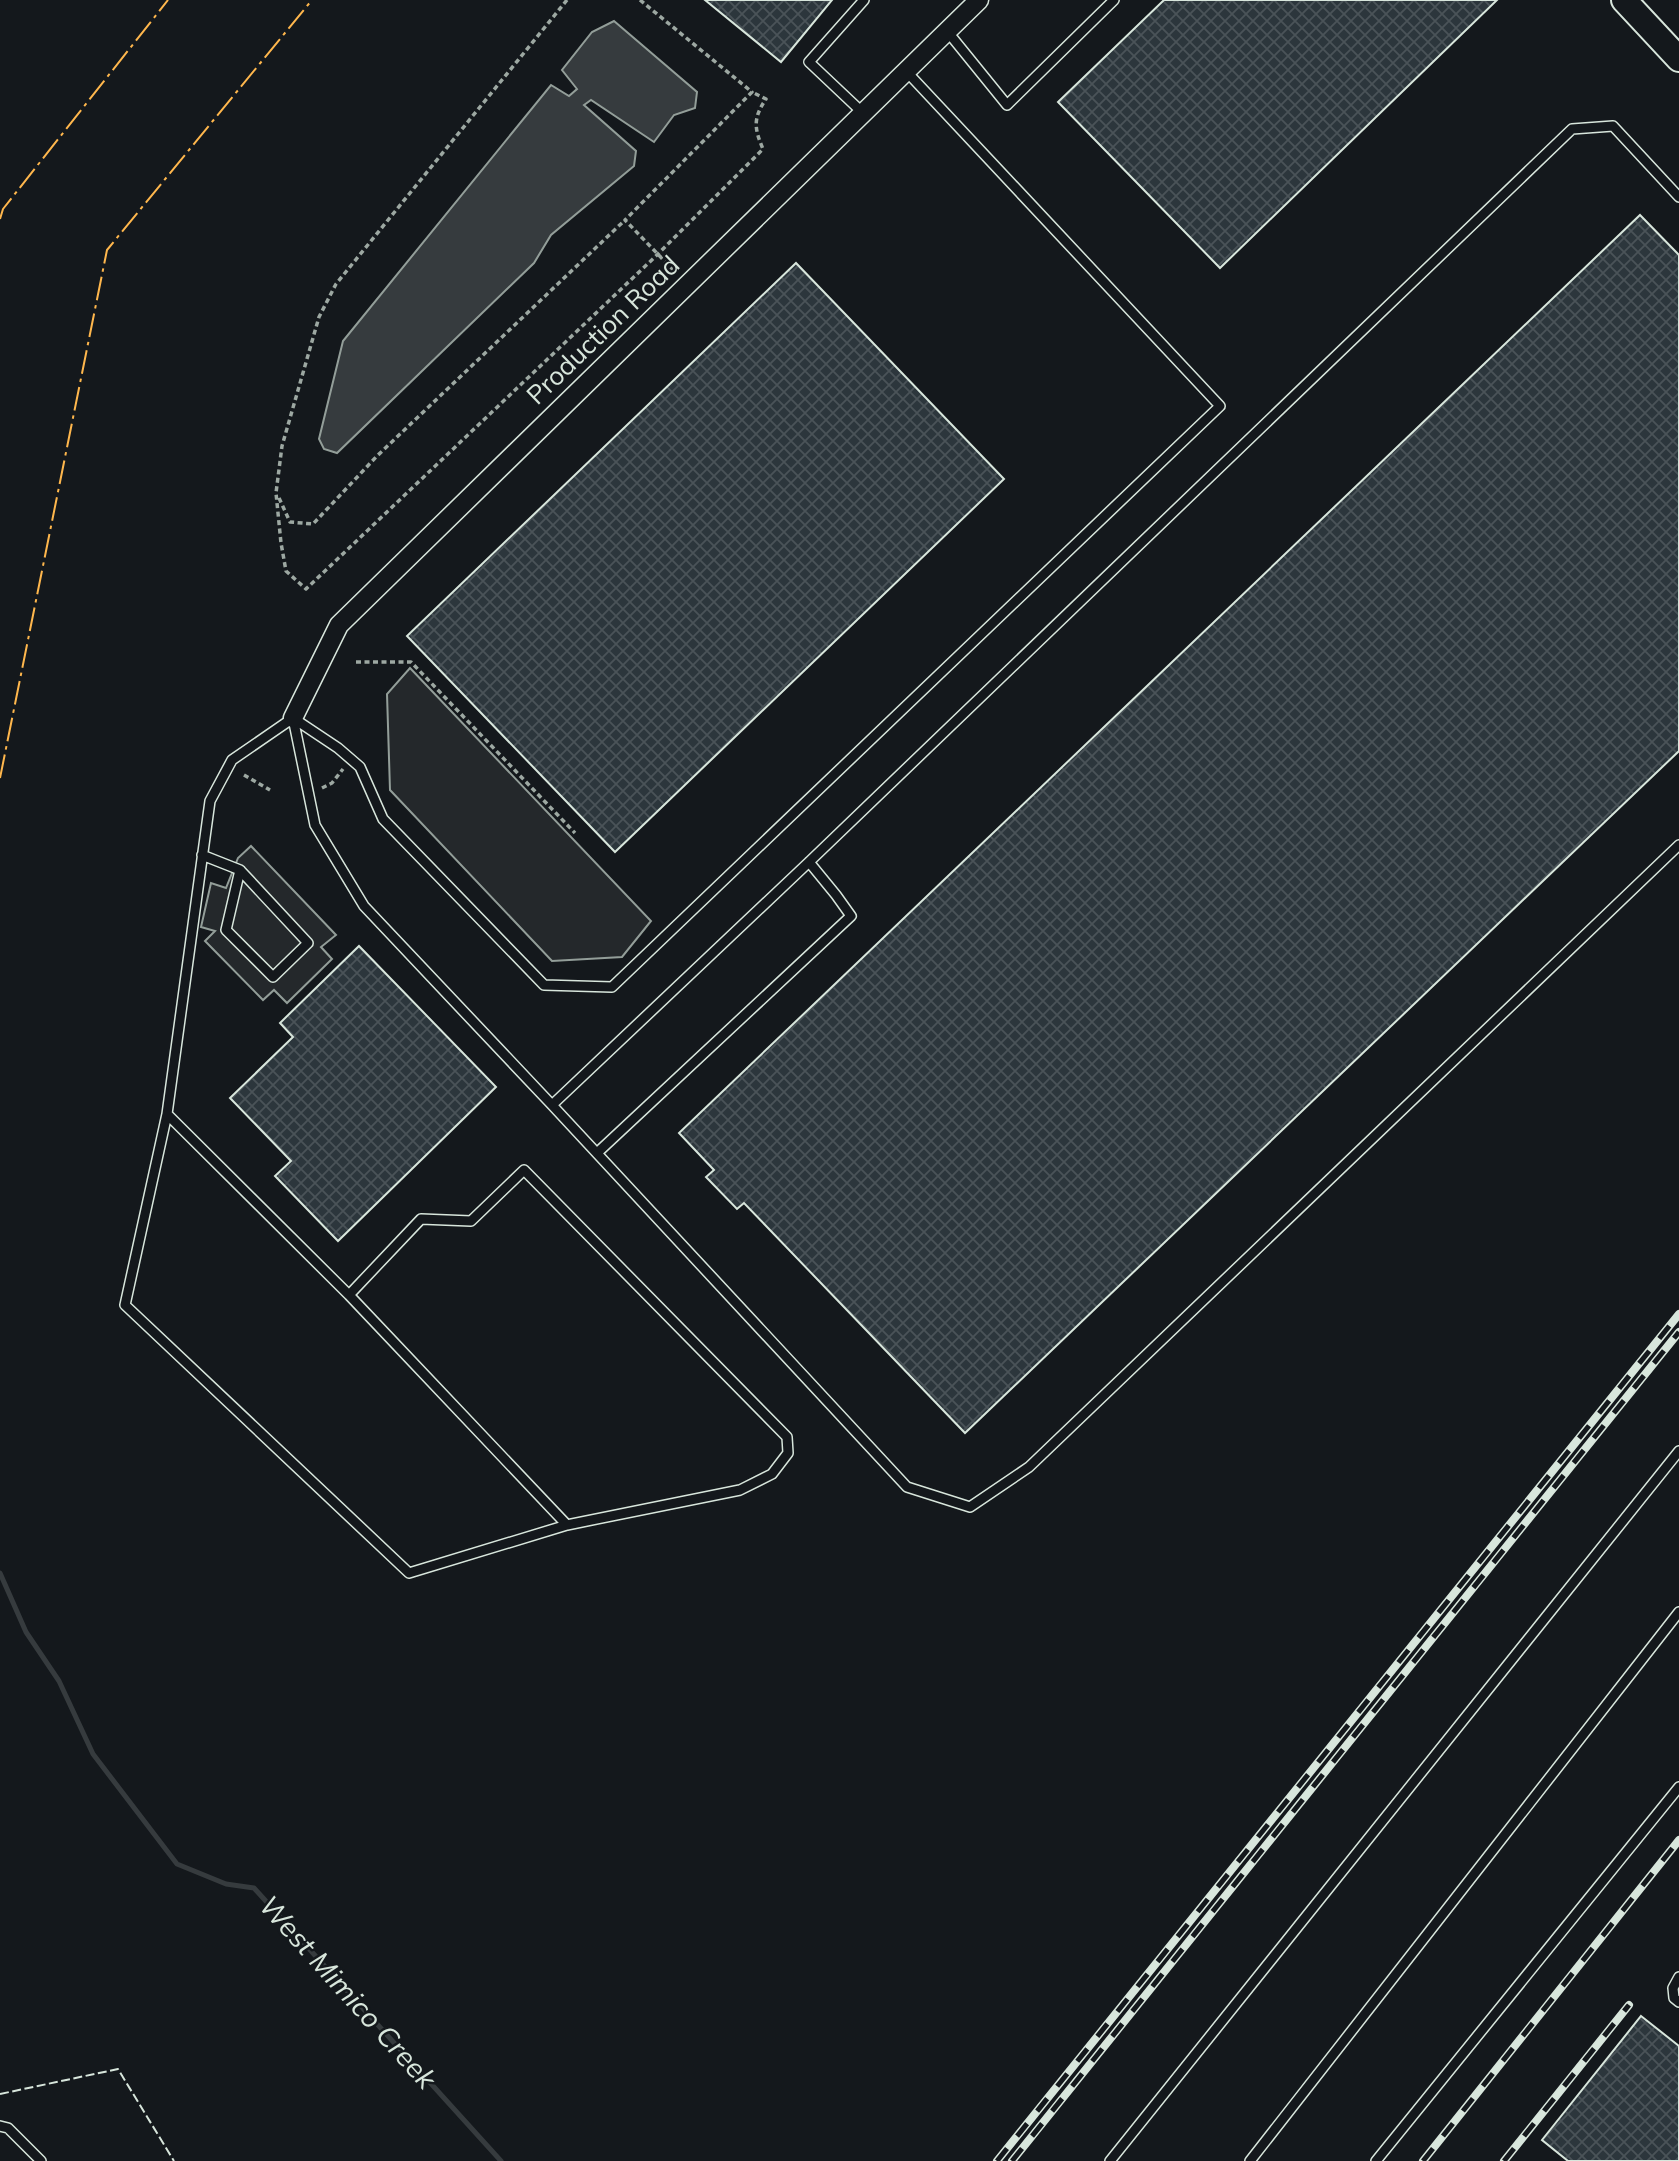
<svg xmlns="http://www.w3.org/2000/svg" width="1679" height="2161" font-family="Mulish,sans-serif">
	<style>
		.parking { fill: #24282b; stroke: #939e99; stroke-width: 2 }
		.water { fill: #363b3e; stroke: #939e99; stroke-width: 2 }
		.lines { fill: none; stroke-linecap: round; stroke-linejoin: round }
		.stream { stroke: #363b3e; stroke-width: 5 }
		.building { fill: url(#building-cross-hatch); stroke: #d8e6dc; stroke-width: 2 }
		.service-casing { stroke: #d8e6dc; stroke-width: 12 }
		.minor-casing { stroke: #d8e6dc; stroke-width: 21 }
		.secondary-casing { stroke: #d8e6dc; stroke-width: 28 }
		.path { stroke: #9da8a2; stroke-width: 3.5; stroke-dasharray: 5 3.5; stroke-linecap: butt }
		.service { stroke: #14181c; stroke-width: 9 }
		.minor { stroke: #14181c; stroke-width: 18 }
		.secondary { stroke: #14181c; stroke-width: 24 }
		.rail-casing { stroke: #d8e6dc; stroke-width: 8 }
		.rail { stroke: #14181c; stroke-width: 5; stroke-dasharray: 16; stroke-linecap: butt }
		.fence { stroke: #d8e6dc; stroke-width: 2; stroke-dasharray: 9 3.5; stroke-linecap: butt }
		.power { stroke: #ffb74d; stroke-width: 2; stroke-dasharray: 24 5 3.5 5; stroke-linecap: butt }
		.labels { text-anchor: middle; stroke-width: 5; stroke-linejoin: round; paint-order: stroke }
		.street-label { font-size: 26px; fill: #d8e6dc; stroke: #14181c }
		.water-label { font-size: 28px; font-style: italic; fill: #d8e6dc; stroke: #14181c }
	</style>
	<defs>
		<pattern id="building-cross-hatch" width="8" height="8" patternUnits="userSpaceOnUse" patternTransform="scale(1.75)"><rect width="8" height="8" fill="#2c363c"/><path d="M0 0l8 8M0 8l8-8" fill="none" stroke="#4a5358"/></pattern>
	</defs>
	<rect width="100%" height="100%" fill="#14181c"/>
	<path class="parking" d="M410 668 651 921 622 957 552 961 390 790 387 694Z
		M251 846 336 935 321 947 332 959 287 1003 274 990 263 1000 205 941 215 931 201 927 211 883 226 888 238 858Z"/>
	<path class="water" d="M614 21 697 92 695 108 674 115 654 142 591 100 584 105 636 151 634 166 551 235 534 263 337 453 324 449 319 439 343 341 551 85 569 96 577 89 562 70 592 32Z"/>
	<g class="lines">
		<path class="stream" d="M0 1573 26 1632 59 1681 93 1754 177 1864 226 1884 254 1888 501 2161"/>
	</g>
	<path class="building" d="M705 0H832L781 62Z
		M1164 0H1497L1220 268 1058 102Z
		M1640 215 1679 255V751L965 1433 744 1203 737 1209 706 1177 714 1170 679 1133Z
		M796 263 1004 479 615 852 407 636Z
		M359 946 496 1087 338 1241 275 1176 291 1161 230 1098 293 1037 280 1023Z
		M1641 2016 1679 2046V2161H1568L1542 2140Z"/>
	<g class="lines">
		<defs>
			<path id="service" d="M947 31 1007 105 1114 0
				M863 113 809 62 864 0
				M293 718 315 825 364 906 552 1105 907 1487 970 1507 1029 1467 1679 845
				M293 718 338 748 360 767 383 819 544 985 612 987 1220 406 906 71
				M202 855 240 870 226 930 273 977 308 943 240 870
				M552 1105 809 862 1572 129 1613 126 1679 197
				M167 1114 349 1295 567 1525 409 1573 125 1305 167 1114 210 801 232 760 293 718
				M597 1153 851 916 836 895 809 862
				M349 1295 421 1219 471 1221 524 1170 787 1437 788 1453 772 1474 740 1490 567 1525
				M1679 1977 1673 1988 1674 1998 1679 2002
				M0 2126 8 2128 41 2161
				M1110 2161 1679 1451
				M1250 2161 1679 1612
				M1376 2161 1679 1787"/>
			<path id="minor" d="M293 718 339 625 979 0"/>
			<path id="secondary" d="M1624 0 1679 59"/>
		</defs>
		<use href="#service" class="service-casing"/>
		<use href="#minor" class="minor-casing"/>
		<use href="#secondary" class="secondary-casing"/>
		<path class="path" d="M567 0 336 284 319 317 282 446 276 493 281 543 286 571 306 589 658 254 763 149C754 128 753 118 766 99L752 92
			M640 0 752 92 625 220 676 273
			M279 498 290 522 313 524 377 456 625 220
			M356 662H411L575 833
			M244 775 270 790
			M322 788 332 783 343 769"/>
		<use href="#service" class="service"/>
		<use href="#minor" class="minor"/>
		<use href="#secondary" class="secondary"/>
		<defs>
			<path id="rail" d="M997 2161 1679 1314
				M1012 2161 1679 1332
				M1423 2161 1679 1840
				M1504 2161 1629 2005"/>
		</defs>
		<use href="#rail" class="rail-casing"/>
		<use href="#rail" class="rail"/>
		<path class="fence" d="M0 2094 118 2069 174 2161"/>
		<path class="power" d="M0 219 3 209 168 0
			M0 778 107 250 312 0"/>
	</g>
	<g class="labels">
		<g class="street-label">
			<text transform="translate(603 330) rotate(-44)" y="9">Production Road</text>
		</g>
		<g class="water-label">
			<text transform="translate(348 1992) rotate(48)" y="10">West Mimico Creek</text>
		</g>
	</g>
</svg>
